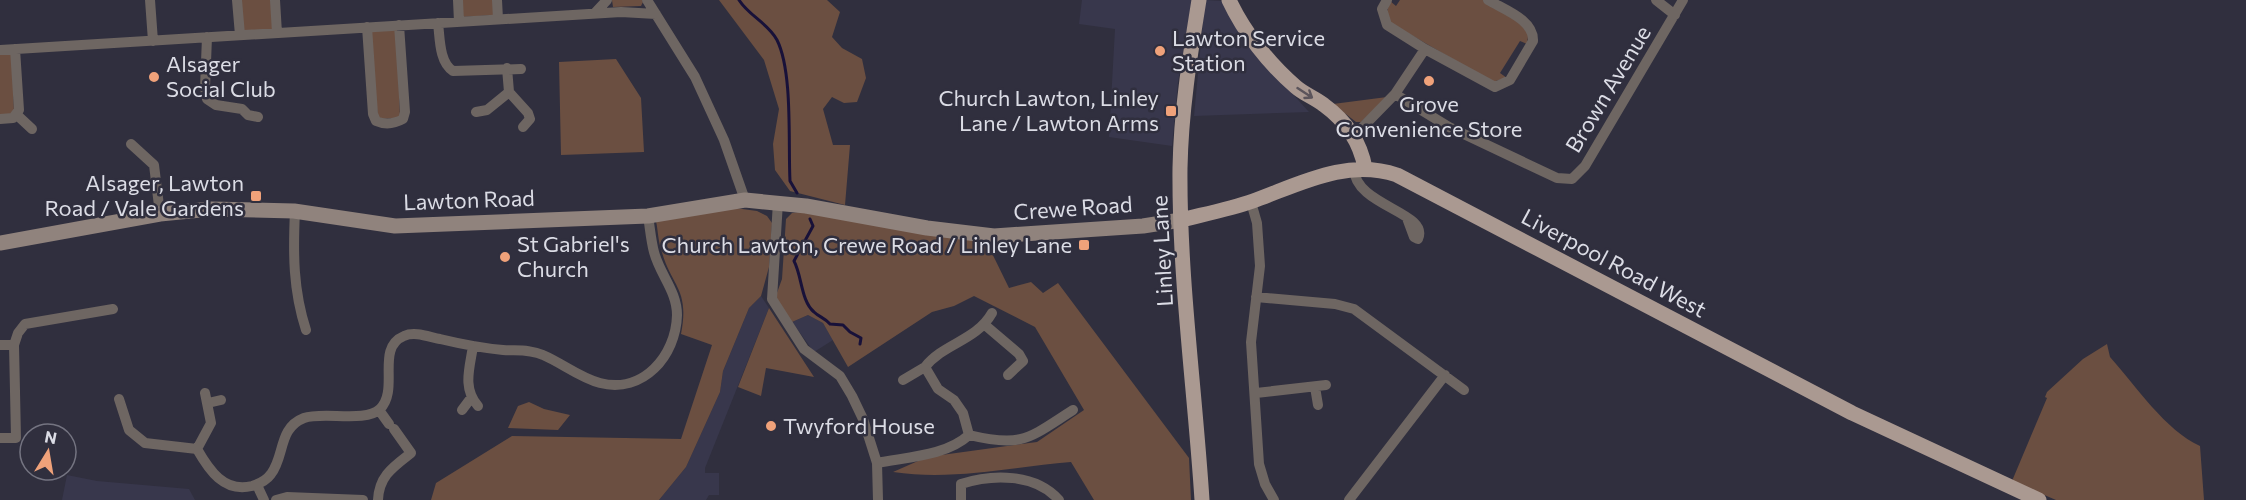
<svg xmlns="http://www.w3.org/2000/svg" width="2246" height="500" font-family="Commissioner,sans-serif">
	<style>
		.built { fill: #38374c }
		.green { fill: #6b4f41 }
		.lines { fill: none; stroke-linecap: round; stroke-linejoin: round }
		.stream { stroke: #181139; stroke-width: 3 }
		.street { stroke: #6e6662; stroke-width: 10 }
		.secondary { stroke: #90837d; stroke-width: 15 }
		.primary { stroke: #aa9991; stroke-width: 15 }
		.oneway { stroke: #5b545b }
		.poi-dot { fill: #f0a27a; stroke: #302f3e; stroke-width: 2 }
		.labels { text-anchor: middle; stroke-width: 5; stroke-linejoin: round; paint-order: stroke }
		.poi-label { font-size: 22px; fill: #dbdce5; stroke: #302f3e; text-anchor: start }
		.street-label { font-size: 22px; fill: #dbdce5; stroke: #302f3e }
	</style>
	<rect width="100%" height="100%" fill="#302f3e"/>
	<path class="built" d="M1082 0H1192L1178 82 1172 146 1109 137 1115 29 1079 24Z
		M1205 0 1223 1 1261 59 1309 112 1194 116Z
		M761 296 769 308 705 468V473H719V495H709L706 500H659L686 467 720 392 723 371 749 308Z
		M808 315 823 323 833 340 814 352 792 322Z
		M67 475 97 481 189 489 195 500H62Z"/>
	<path class="green" d="M240 0H272L274 30 242 32Z
		M460 0H494L495 15 462 17Z
		M612 0H642L643 2 641 6 613 7Z
		M719 0H827L840 12 832 37 842 48 862 59 866 78 857 102 844 103 832 97 823 109 833 145H850L845 205 790 191 775 170 773 144 779 109 764 60Z
		M1400 0H1484L1529 29 1527 44 1520 41 1500 73 1507 78 1492 82 1389 22 1386 15 1390 1 1396 6Z
		M397 29 400 118 378 119 370 31Z
		M12 53 14 113 0 116V54Z
		M616 59 641 98 644 152 561 155 559 62Z
		M1387 97 1361 122H1356L1333 104Z
		M735 208 757 211 767 216 772 223 769 267 761 296 749 308 723 371 720 392 686 467 659 500H431L436 483 512 436 681 439 712 345 681 334C690 288 671 287 661 249 658 240 658 230 656 221Z
		M799 212 986 241 1009 288 1031 282 1043 293 1058 283 1189 458 1191 500H1094L1071 462C1011 467 953 481 893 472L927 457 1037 442 1084 410 1035 327 974 296 954 306 932 312 848 367 823 323 808 315 792 322 774 301 782 279 786 219 792 213Z
		M769 308 814 377 766 368 761 396 738 387Z
		M2107 344 2110 357C2135 385 2166 431 2200 446L2204 500H2056L2012 481 2047 398 2045 397 2047 392 2083 359Z
		M529 402 544 409 570 415 558 430 508 428 518 406Z"/>
	<g class="lines">
		<path class="stream" d="M739 0C749 16 768 23 777 40 793 72 788 143 790 181L797 193
			M810 219 813 226 794 261C802 276 801 301 814 312 819 317 825 318 830 324L843 325 850 332 861 338 860 344"/>
		<path class="street" d="M150 0 153 41
			M237 0 240 35
			M275 0 277 33
			M458 0 459 22
			M497 0 498 19
			M647 0 695 77 724 140 745 200
			M1387 0 1382 9 1387 25 1425 49 1495 87 1510 80 1533 41C1534 20 1505 10 1488 0
			M1656 0 1675 15
			M595 13 607 0
			M438 23C440 38 439 62 453 71L521 69
			M367 27 373 114 376 121C385 125 394 124 403 119L405 112 399 25
			M207 37 205 88 207 99 216 105 242 109 248 115 258 117
			M0 50 621 12 656 14
			M507 68 509 92 528 113 530 119 523 127
			M1395 94 1449 127 1557 178 1572 179 1585 166 1683 0
			M476 112 487 110 509 92
			M17 115 32 129
			M0 119 13 118 19 110 15 49
			M1354 136 1395 94 1425 49
			M131 144 154 165 160 214
			M1354 169C1355 206 1430 212 1418 239L1414 237 1407 218
			M778 202 772 299 804 349 840 376 852 396 863 419 877 463 878 500
			M1251 202 1257 223 1260 266 1251 342 1259 464 1265 484 1274 500
			M295 211C293 253 293 290 306 330
			M1256 297 1335 304 1354 309 1464 390
			M985 325 1019 354 1023 361 1008 375
			M0 345H14
			M473 346C470 367 462 388 478 406
			M903 380 925 367
			M1315 387 1318 405
			M1256 393 1326 385
			M119 399 129 430 145 443 197 449
			M208 403 221 400
			M379 410 389 424
			M462 410 471 398
			M969 435C1023 448 1029 438 1073 410
			M0 438H16L14 345 18 333 25 324 113 309
			M197 449C209 470 224 493 252 486 259 484 266 481 271 474 285 456 278 428 304 418 323 411 365 423 380 409 400 389 375 348 404 336 415 331 429 337 440 339 461 344 481 348 503 350 516 351 530 349 543 355 562 363 580 378 600 383 643 394 676 356 677 315 677 291 660 275 654 252 651 241 650 228 648 216
			M197 449 211 423 205 393
			M877 463C907 457 946 456 969 435L963 413 954 400 938 389 925 367C944 343 976 341 992 313
			M257 485 264 500
			M276 500 287 497 363 500
			M378 500C379 476 393 467 411 453L394 429
			M961 500V484C992 474 1035 473 1059 500
			M1349 500 1445 375"/>
		<path class="secondary" d="M0 243 160 214 211 209 294 211 395 226 648 216 745 200 806 206 927 228 994 236 1143 226 1181 220"/>
		<path class="primary" d="M1199 0C1190 56 1181 111 1180 168 1179 278 1195 390 1202 500
			M1229 0C1244 32 1269 64 1296 87 1304 94 1315 98 1324 105 1346 121 1360 141 1365 168
			M1181 220C1205 214 1230 209 1253 201 1300 184 1346 158 1397 175L1852 413 2039 500"/>
	</g>
	<defs><path id="oneway-shaft" d="M-6 0H5M1.5-3L5.5 0L1.5 3" fill="none" stroke-width="1.6" stroke-linecap="round" stroke-linejoin="round" transform="scale(1.5)"/></defs>
	<use class="oneway" href="#oneway-shaft" transform="translate(1305 93) rotate(33)"/>
	<g class="poi-dot">
		<circle cx="1160" cy="51" r="6"/>
		<circle cx="154" cy="77" r="6"/>
		<circle cx="1429" cy="81" r="6"/>
		<rect x="1165" y="105" width="12" height="12" rx="3"/>
		<rect x="250" y="190" width="12" height="12" rx="3"/>
		<rect x="1078" y="239" width="12" height="12" rx="3"/>
		<circle cx="505" cy="257" r="6"/>
		<circle cx="771" cy="426" r="6"/>
	</g>
	<g class="labels">
		<g class="poi-label">
			<text x="1172" y="46">Lawton Service<tspan x="1172" dy="25">Station</tspan></text>
			<text x="166" y="72">Alsager<tspan x="166" dy="25">Social Club</tspan></text>
			<text x="1159" y="106" text-anchor="end">Church Lawton, Linley<tspan x="1159" dy="25">Lane / Lawton Arms</tspan></text>
			<text x="1429" y="112" text-anchor="middle">Grove<tspan x="1429" dy="25">Convenience Store</tspan></text>
			<text x="244" y="191" text-anchor="end">Alsager, Lawton<tspan x="244" dy="25">Road / Vale Gardens</tspan></text>
			<text x="517" y="252">St Gabriel's<tspan x="517" dy="25">Church</tspan></text>
			<text x="1072" y="253" text-anchor="end">Church Lawton, Crewe Road / Linley Lane</text>
			<text x="783" y="434">Twyford House</text>
		</g>
		<g class="street-label">
			<text transform="translate(1608 89) rotate(-59)" y="8">Brown Avenue</text>
			<text transform="translate(469 200) rotate(-2)" y="8">Lawton Road</text>
			<text transform="translate(1073 208) rotate(-4)" y="8">Crewe Road</text>
			<text transform="translate(1162 251) rotate(-93)" y="8">Linley Lane</text>
			<text transform="translate(1614 263) rotate(28)" y="8">Liverpool Road West</text>
		</g>
	</g>
	<g transform="translate(48 452) rotate(11)"><circle r="28" fill="#302f3e" stroke="#747481" stroke-width="1.5"/>
	<path d="M0-4.5L10 22L0 15L-10 22Z" fill="#f0a27a"/>
	<text y="-9" font-size="16" font-weight="bold" text-anchor="middle" fill="#dbdce5">N</text>
	</g>
</svg>
